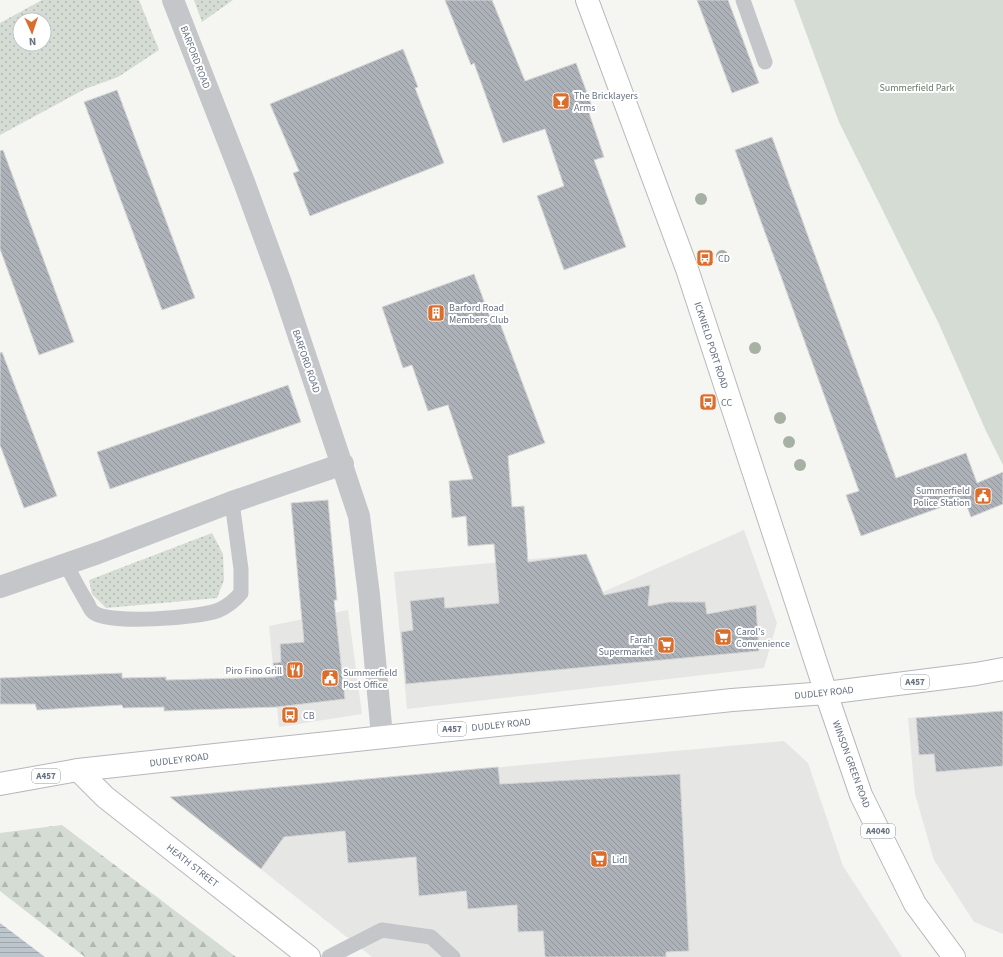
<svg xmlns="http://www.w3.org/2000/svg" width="1003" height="957" font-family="'Source Sans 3',sans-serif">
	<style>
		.built { fill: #e6e6e5 }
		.grass { fill: url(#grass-dots); fill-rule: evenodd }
		.forest { fill: url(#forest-firs) }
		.park { fill: #d5dcd3 }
		.water { fill: url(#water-rules) }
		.building { fill: url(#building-back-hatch); stroke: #d6d7d5 }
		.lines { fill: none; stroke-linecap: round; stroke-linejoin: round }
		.secondary-casing { stroke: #b6b9be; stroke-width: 24 }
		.primary-casing { stroke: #b4b7bc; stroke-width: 24 }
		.lane { stroke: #c4c6ca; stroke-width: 15 }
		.street { stroke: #c4c6ca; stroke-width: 22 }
		.secondary { stroke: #fff; stroke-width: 22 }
		.primary { stroke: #fff; stroke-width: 22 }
		.tree { fill: #a6b1a4 }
		.labels { text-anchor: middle; stroke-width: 4; stroke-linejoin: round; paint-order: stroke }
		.shield { fill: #fff; stroke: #949ca8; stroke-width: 1 }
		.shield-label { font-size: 9px; font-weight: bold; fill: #667182 }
		.street-label { font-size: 10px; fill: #667182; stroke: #fff }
		.park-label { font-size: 10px; fill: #657964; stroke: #fff }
		.poi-label { font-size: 10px; fill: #667182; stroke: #fff; text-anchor: start }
	</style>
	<defs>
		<pattern id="grass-dots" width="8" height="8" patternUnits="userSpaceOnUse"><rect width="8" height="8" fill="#d5dcd3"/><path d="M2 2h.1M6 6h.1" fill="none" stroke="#b1b7b1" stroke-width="1.8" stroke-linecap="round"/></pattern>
		<pattern id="forest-firs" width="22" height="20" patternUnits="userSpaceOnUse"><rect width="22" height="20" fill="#d5dcd3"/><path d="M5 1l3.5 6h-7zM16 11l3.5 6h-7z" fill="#b1b7b1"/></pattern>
		<pattern id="water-rules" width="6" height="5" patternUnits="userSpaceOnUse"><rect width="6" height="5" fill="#bec6cd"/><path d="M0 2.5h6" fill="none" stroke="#9ea5ac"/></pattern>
		<pattern id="building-back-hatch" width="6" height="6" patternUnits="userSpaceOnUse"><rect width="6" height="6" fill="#adb2b8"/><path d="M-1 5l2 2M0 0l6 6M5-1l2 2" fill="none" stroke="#91959b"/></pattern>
	</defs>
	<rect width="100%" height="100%" fill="#f5f5f2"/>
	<path class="built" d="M744 530 777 623 764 668 407 709 394 572 587 554 603 592Z
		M348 610 362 714 279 727 269 626Z
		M1003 711V934L974 922 934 860 915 794 908 718Z
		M784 741 808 763 843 866 902 957H372L182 807 185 796Z"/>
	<path class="grass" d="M42 0H139L159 50 118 77 85 89 0 135V23ZM20 20H44V44H20Z
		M194 0H233L202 22Z
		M212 533 223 554 224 580 217 598 106 608 92 594 89 580Z"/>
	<path class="forest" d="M62 825 236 957H237H85L0 891V833Z"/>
	<path class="park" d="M794 0H1003V465L986 431 939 324 839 122Z"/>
	<path class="water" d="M0 923 45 957H0Z"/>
	<path class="building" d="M445 0H492L525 81 576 63 594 112 589 113 604 157 594 160 626 247 564 270 537 196 564 186 545 129 503 143 474 63 471 65Z
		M697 0H728L759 83 732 93Z
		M403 49 418 87 415 88 444 163 310 216 293 173 299 171 270 104Z
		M117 90 195 298 162 310 84 102Z
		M772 137 896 478 966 453 977 483 1003 472V504L971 517 964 499 861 536 846 495 859 491 735 150Z
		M3 150 74 342 39 355 0 249V151Z
		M474 274 491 320 498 318 545 443 508 456 512 507 524 506 528 562 586 554 604 595 650 585 648 606 669 602H705L707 614 756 605 759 651 406 684 401 632 413 630 410 601 444 597 445 608 499 603 494 544 468 546 466 516 452 518 449 481 473 479 448 405 428 411 412 365 403 368 382 307Z
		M2 352 57 496 24 508 0 445V353Z
		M288 385 301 422 110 489 97 452Z
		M328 500 337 600H334L345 699 277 707 164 711V707L123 708 122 705 37 710 35 704H0V678L122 673V678L166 677V680L276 677 273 663 281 662 280 644 304 642 291 503Z
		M1003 711V766L936 772 934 754 919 755 916 718Z
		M498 767 500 784 680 774 689 951 666 952V957H545L543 931 518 932 517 905 468 909 466 891 419 896 416 857 348 863 345 831 284 837 261 869 170 797Z"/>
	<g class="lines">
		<defs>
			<path id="secondary" d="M587 0 687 269 826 693
				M78 770 105 797 309 957"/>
			<path id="primary" d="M826 693 861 795 915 904 954 957
				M0 784 78 770 206 756 732 700 826 693 976 674 1003 669"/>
		</defs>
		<use href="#secondary" class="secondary-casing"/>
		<use href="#primary" class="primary-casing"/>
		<path class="lane" d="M743 0 765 62
			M66 564C73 578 80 591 88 604 89 606 91 611 93 612 108 625 200 618 219 610 228 606 235 600 241 593V569L232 502
			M329 957 382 930 431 937 453 957"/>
		<path class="street" d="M173 0 244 182 281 283 359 516 369 595 382 736
			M0 587 98 553 232 502 343 464"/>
		<use href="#secondary" class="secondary"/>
		<use href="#primary" class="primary"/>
	</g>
	<g class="tree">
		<circle cx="701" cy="199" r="6"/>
		<circle cx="722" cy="256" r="6"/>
		<circle cx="755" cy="348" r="6"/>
		<circle cx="780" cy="418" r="6"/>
		<circle cx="789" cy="442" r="6"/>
		<circle cx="800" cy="465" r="6"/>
	</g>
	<defs>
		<symbol id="bar-square" viewBox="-11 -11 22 22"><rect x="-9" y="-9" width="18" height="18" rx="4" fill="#da6e2d" stroke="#fff"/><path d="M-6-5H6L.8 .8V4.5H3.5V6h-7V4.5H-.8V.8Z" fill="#fff"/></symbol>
		<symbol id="bus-square" viewBox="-11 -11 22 22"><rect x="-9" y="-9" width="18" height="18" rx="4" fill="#da6e2d" stroke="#fff"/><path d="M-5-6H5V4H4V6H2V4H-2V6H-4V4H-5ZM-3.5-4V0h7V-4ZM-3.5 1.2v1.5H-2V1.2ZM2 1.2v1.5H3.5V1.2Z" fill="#fff"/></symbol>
		<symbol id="building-square" viewBox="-11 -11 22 22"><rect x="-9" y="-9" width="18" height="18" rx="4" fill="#da6e2d" stroke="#fff"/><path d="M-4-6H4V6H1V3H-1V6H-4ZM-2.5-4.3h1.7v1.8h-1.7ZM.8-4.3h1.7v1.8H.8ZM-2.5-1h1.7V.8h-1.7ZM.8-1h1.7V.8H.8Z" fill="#fff"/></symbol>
		<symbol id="civic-square" viewBox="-11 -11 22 22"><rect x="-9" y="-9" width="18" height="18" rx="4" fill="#da6e2d" stroke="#fff"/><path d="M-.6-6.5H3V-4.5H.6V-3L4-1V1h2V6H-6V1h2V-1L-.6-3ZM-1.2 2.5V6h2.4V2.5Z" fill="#fff"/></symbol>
		<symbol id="supermarket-square" viewBox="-11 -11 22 22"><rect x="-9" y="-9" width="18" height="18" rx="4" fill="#da6e2d" stroke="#fff"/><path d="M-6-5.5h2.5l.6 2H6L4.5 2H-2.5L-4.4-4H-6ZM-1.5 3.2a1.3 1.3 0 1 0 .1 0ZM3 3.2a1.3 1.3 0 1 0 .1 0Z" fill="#fff"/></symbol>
		<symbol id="restaurant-square" viewBox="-11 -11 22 22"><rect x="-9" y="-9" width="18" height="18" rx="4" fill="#da6e2d" stroke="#fff"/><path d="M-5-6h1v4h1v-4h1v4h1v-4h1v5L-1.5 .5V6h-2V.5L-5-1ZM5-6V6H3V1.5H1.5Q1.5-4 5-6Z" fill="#fff"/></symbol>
	</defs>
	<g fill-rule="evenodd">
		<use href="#bar-square" x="551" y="91" width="20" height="20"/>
		<use href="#bus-square" x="695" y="248" width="20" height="20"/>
		<use href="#building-square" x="426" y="303" width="20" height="20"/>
		<use href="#bus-square" x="698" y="392" width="20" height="20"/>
		<use href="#civic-square" x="973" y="486" width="20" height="20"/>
		<use href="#supermarket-square" x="713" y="627" width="20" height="20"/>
		<use href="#supermarket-square" x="656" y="635" width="20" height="20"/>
		<use href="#restaurant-square" x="285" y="660" width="20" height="20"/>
		<use href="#civic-square" x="320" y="668" width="20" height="20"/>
		<use href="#bus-square" x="280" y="705" width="20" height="20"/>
		<use href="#supermarket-square" x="589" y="849" width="20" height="20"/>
	</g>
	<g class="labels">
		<g class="shield">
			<rect x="901" y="675" width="28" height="14" rx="3"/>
			<rect x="438" y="722" width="28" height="14" rx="3"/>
			<rect x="32" y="769" width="28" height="14" rx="3"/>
			<rect x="861" y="824" width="34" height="14" rx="3"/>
		</g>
		<g class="shield-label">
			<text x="915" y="685">A457</text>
			<text x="452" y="732">A457</text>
			<text x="46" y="779">A457</text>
			<text x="878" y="834">A4040</text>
		</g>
		<g class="street-label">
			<text transform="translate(196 57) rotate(69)" y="4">BARFORD ROAD</text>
			<text transform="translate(712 345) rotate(72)" y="4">ICKNIELD PORT ROAD</text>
			<text transform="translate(307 361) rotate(71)" y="4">BARFORD ROAD</text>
			<text transform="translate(824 692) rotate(-6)" y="4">DUDLEY ROAD</text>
			<text transform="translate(501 724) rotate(-6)" y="4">DUDLEY ROAD</text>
			<text transform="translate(179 759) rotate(-7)" y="4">DUDLEY ROAD</text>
			<text transform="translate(852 764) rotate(70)" y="4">WINSON GREEN ROAD</text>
			<text transform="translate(193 865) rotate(38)" y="4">HEATH STREET</text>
		</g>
		<g class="park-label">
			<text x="917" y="91">Summerfield Park</text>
		</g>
		<g class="poi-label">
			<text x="574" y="99">The Bricklayers<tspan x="574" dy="12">Arms</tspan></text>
			<text x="718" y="262">CD</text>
			<text x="449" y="311">Barford Road<tspan x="449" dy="12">Members Club</tspan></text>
			<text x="721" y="406">CC</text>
			<text x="970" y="494" text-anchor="end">Summerfield<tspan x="970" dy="12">Police Station</tspan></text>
			<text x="736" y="635">Carol's<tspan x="736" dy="12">Convenience</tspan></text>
			<text x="653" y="643" text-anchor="end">Farah<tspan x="653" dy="12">Supermarket</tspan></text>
			<text x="282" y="674" text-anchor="end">Piro Fino Grill</text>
			<text x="343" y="676">Summerfield<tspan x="343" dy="12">Post Office</tspan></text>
			<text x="303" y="719">CB</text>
			<text x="612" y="863">Lidl</text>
		</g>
	</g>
	<g transform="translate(32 32) rotate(177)"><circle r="19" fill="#ffffff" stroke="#c2c6cd"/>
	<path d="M0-3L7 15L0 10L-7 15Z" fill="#da6e2d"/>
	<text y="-6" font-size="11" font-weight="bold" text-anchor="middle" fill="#667182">N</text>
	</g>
</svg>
